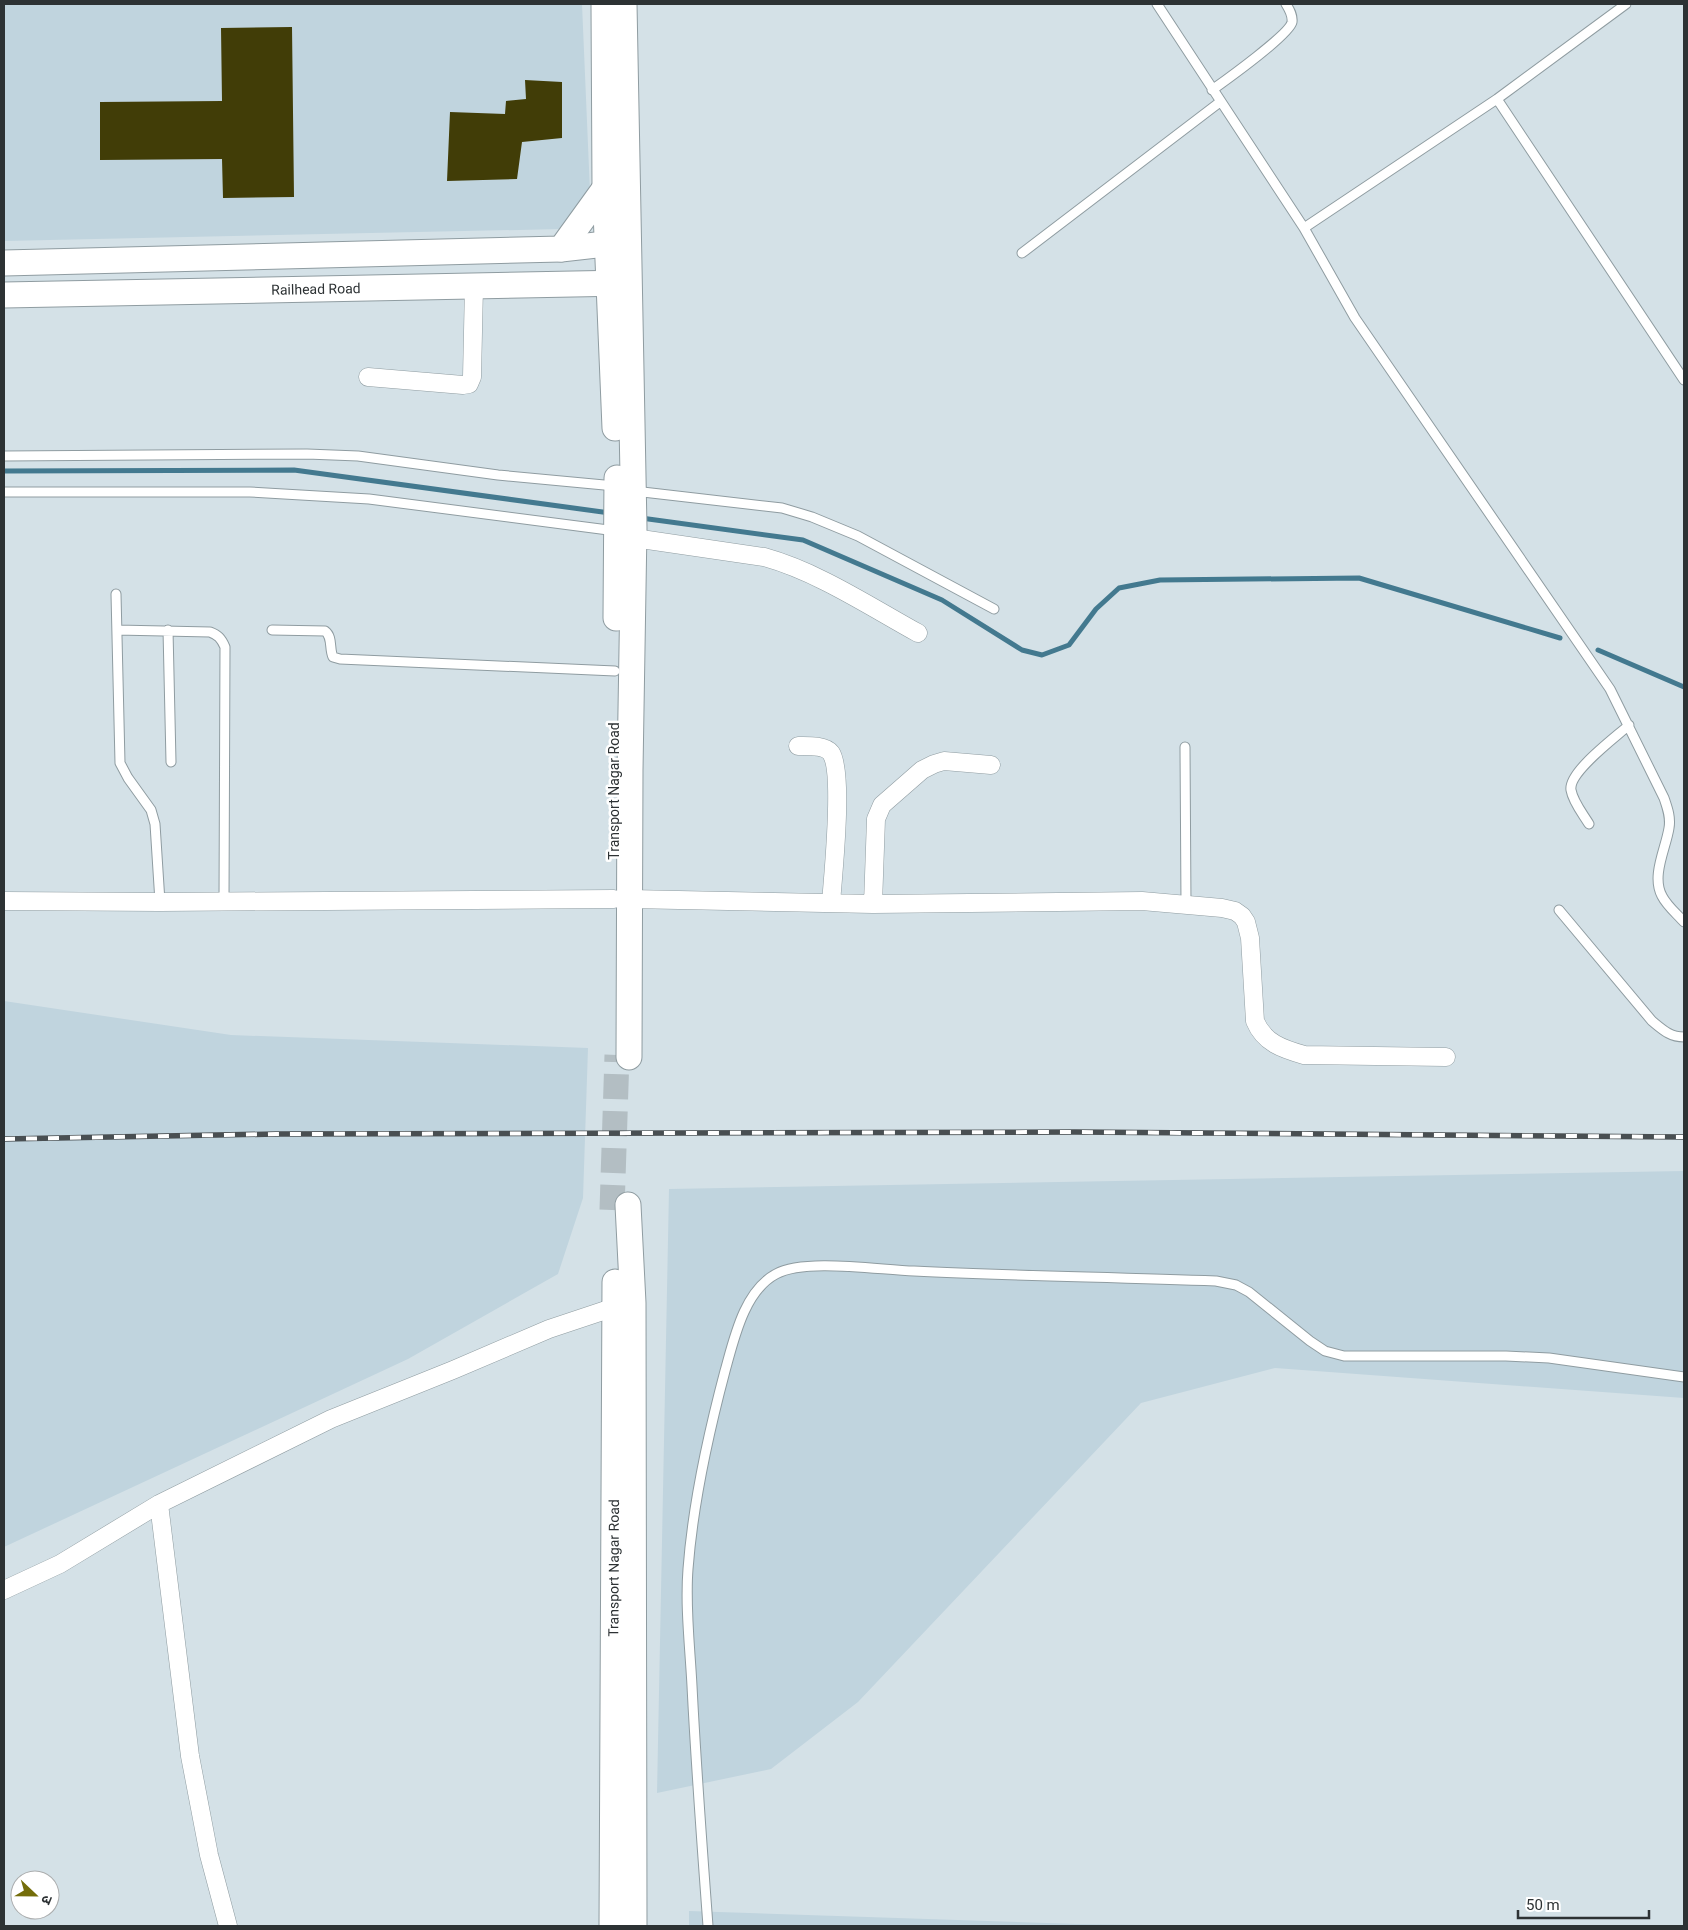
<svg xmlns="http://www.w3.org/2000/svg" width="1688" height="1930" font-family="Roboto,'Noto Sans Devanagari',sans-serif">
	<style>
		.built { fill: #c0d4de }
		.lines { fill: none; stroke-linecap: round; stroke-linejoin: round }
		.stream { stroke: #43798f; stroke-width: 5 }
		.building { fill: #413d07 }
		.secondary-tunnel { stroke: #b3bec3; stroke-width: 25; stroke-dasharray: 25 12; stroke-linecap: butt }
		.lane-casing { stroke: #8f9ca1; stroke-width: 11 }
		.street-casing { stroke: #8f9ca1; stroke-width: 19 }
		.secondary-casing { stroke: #8f9ca1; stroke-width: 27 }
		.lane { stroke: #fff; stroke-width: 9 }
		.street { stroke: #fff; stroke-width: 18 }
		.secondary { stroke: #fff; stroke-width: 25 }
		.rail-casing { stroke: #494f52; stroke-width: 5.5 }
		.rail { stroke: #fff; stroke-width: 4; stroke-dasharray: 11; stroke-linecap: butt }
		.labels { text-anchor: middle; stroke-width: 5; stroke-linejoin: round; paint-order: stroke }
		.street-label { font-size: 14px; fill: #2d3234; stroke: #fff }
	</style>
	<rect width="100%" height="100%" fill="#d4e1e7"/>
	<path class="built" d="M4 4H582L590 192 562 229 4 241Z
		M4 1001 231 1035 588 1048 583 1198 558 1274 408 1359 4 1547Z
		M1684 1171V1398L1275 1368 1141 1403 858 1702 771 1769 657 1793 669 1189Z
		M689 1911 1077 1924 1223 1926H689Z"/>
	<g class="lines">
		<path class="stream" d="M4 471 294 470 610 513
			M641 518 803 540 942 600 1022 650 1042 655 1069 645 1096 609 1119 588 1160 580 1359 578 1560 638
			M1598 650 1684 687"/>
	</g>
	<path class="building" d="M292 27 294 197 223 198 222 159 100 160V102L222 101 221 28Z
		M525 80 562 82V138L522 142 517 179 447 181 450 112 505 114 506 101 526 99Z"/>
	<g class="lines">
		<path class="secondary-tunnel" d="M612 1210 617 1055"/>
		<defs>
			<path id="lane" d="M1157 4 1304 228 1355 318 1610 689 1664 798C1667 807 1671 817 1669 828 1666 848 1651 876 1662 896 1667 906 1677 914 1684 922
				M1212 90C1226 80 1290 34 1292 22 1293 15 1289 9 1286 4
				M1497 99 1684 380
				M1304 228 1497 99 1626 4
				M1022 253 1220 102
				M4 456 307 454 358 456 498 475 615 486
				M634 491 782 508 812 517 858 536 994 609
				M4 492H250L369 499 616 531
				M116 594 120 763 128 778 151 810 155 824 160 902
				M117 630 210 632C218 635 221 638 225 647L224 901
				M168 630 171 762
				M272 630 325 631C333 637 329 649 333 657L340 659 615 671
				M1185 747 1186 904
				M1589 824C1583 814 1573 802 1571 790 1568 772 1616 737 1629 725
				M1559 910 1652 1021C1663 1030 1670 1037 1684 1037
				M708 1926C702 1846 696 1766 692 1686 690 1647 685 1607 688 1569 693 1502 708 1435 725 1371 734 1339 744 1291 776 1274 805 1258 879 1270 914 1271 1015 1276 1116 1277 1216 1281L1236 1285 1249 1292 1310 1341 1325 1351 1344 1356H1506L1549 1358 1684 1377"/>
			<path id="street" d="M368 377 463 385 469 384 472 377 474 286
				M634 538 764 557C818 572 869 606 918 633
				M798 746C807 746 825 745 831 753 844 773 833 875 831 903
				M630 899 873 904 1142 901 1222 908 1235 911 1242 916 1246 922 1250 938 1255 1021C1264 1043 1283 1049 1304 1055L1446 1057
				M4 901 160 902 614 899
				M873 904 876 819 882 805 922 770 934 764 944 761 991 765
				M159 1504 190 1756 209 1855 228 1926
				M4 1590 60 1564 159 1504 331 1419 453 1370 549 1329 624 1304"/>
			<g id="secondary">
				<path d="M604 4 605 188 615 428"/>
				<path d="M624 4 634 528 630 770 629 1057"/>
				<path d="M561 249 605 188"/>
				<path d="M4 263 561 249 623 242"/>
				<path id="s1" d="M4 295 626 283"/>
				<path d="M616 618 617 478"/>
				<path d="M628 1205 633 1303 634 1926"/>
				<path id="s2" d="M612 1926 615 1282"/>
			</g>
		</defs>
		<use href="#lane" class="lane-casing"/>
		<use href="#street" class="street-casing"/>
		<use href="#secondary" class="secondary-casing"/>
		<use href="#lane" class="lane"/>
		<use href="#street" class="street"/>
		<use href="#secondary" class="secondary"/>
		<defs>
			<path id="rail" d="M4 1139 276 1134 1074 1132 1684 1137"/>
		</defs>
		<use href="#rail" class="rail-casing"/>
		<use href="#rail" class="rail"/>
	</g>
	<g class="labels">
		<g class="street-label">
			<text dy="5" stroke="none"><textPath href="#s1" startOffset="312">Railhead Road</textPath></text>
			<text transform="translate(614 791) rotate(-90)" y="5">Transport Nagar Road</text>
			<text dy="5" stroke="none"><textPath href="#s2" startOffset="358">Transport Nagar Road</textPath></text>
		</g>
	</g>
	<rect width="1688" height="1930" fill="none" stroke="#2d3234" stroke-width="10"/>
	<g transform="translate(35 1895) rotate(112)"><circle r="24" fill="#ffffff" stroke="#abadae"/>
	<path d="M0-4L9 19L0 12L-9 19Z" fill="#746d0a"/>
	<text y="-8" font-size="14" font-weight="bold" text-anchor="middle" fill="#2d3234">उ</text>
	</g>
	<path d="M1518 1910v8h131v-8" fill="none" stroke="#2d3234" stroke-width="2.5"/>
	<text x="1526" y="1910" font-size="15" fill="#2d3234" stroke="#ffffff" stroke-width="4" paint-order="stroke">50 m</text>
</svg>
